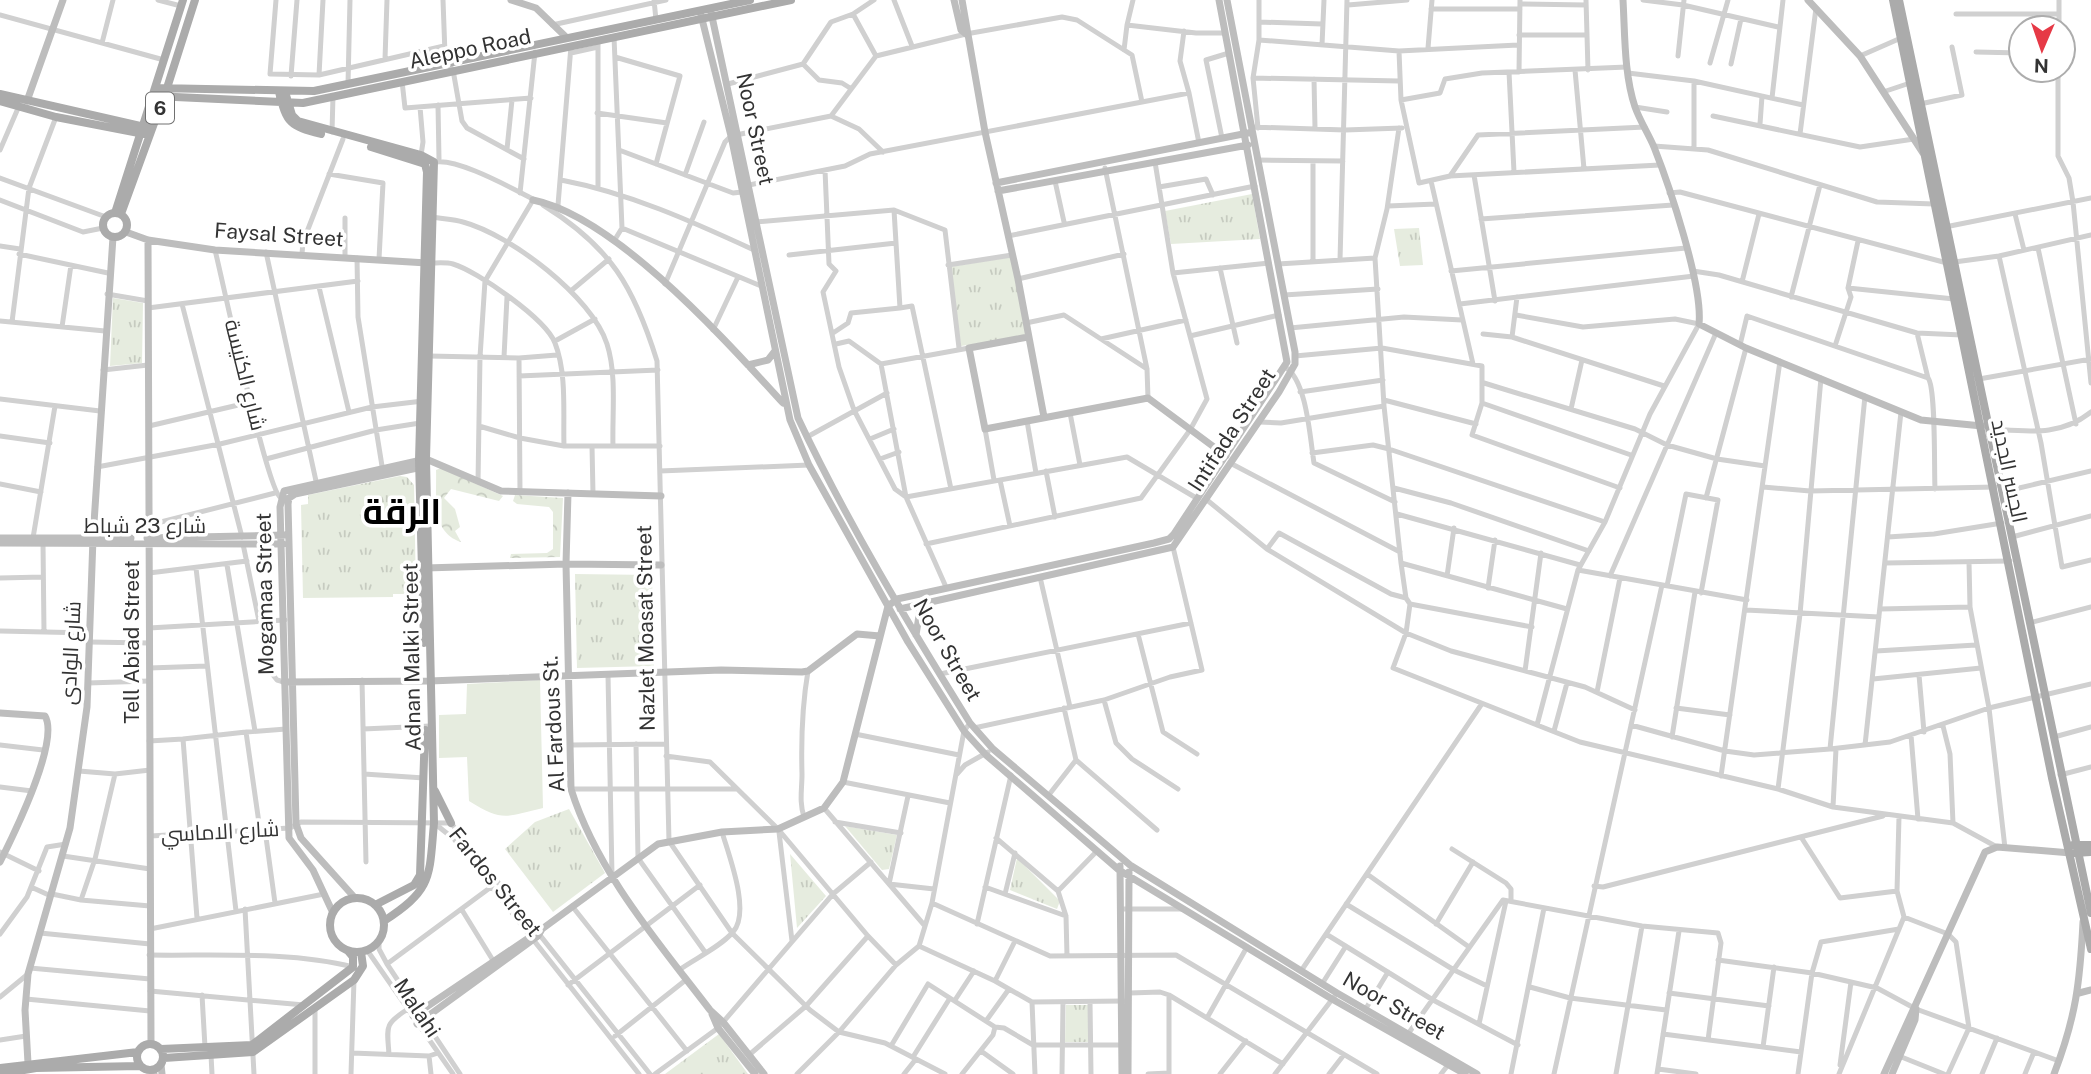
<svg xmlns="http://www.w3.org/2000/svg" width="2091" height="1074" font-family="'Public Sans',Cairo,sans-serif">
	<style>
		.grass { fill: url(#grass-tufts) }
		.forest { fill: url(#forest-crowns) }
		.pitch { fill: #e6ecdf }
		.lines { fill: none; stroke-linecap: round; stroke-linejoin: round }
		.street { stroke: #d0d0d0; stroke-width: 5 }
		.secondary { stroke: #bdbdbd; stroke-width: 7 }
		.primary { stroke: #ababab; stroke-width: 8 }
		.labels { text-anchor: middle; stroke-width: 7; stroke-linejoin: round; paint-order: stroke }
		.shield { fill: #fff; stroke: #707070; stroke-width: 2 }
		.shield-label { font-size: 19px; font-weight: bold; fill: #333 }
		.street-label { font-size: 21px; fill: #333; stroke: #fff }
		.town-label { font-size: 35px; font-weight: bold; fill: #000; stroke: #fff }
	</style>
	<defs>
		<pattern id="grass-tufts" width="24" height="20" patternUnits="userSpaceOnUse" patternTransform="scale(1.75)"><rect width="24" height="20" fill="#e6ecdf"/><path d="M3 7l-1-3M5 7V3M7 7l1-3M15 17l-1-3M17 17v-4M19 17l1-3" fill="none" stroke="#c6cbc0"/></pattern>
		<pattern id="forest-crowns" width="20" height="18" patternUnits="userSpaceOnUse" patternTransform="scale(1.75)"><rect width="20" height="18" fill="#e6ecdf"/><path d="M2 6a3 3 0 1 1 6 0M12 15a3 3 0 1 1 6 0" fill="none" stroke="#c6cbc0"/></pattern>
	</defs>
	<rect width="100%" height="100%" fill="#fff"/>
	<path class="grass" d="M1252 194 1260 239 1171 244 1165 211Z
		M1419 228 1423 265 1400 266 1394 229Z
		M1011 257 1026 336 961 346 949 267Z
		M113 298 143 303 142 363 110 366Z
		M400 476 407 477 414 485 416 594H393V597L303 598 301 505 308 504V495Z
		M575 574 652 575 654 666 577 668Z
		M569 809 605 873 553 912 505 849 535 822Z
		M845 826 897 835 889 869 882 870Z
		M790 854 826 896 797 928Z
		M1017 858 1060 901 1057 909 1010 890Z
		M1066 1005H1088V1042H1065Z
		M719 1034 748 1074H665Z"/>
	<path class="forest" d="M441 468 503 496 499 501 451 489 444 498 455 509 460 527 455 531 461 542C430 532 437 496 436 470Z
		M515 495 563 498 560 557 510 558 511 554 547 553 553 549V512L549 507 517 504 513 501Z"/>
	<path class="pitch" d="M540 680 543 808C505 817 503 822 469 801L467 757 439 758V715L466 714 467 684Z"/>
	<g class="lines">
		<path class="street" d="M158 0 181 6
			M276 0 270 74 319 75 444 46
			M443 0 445 54 447 63 453 70 462 121 467 128 524 159
			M654 0 656 20
			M894 0 912 46
			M1259 0V40L1253 78 1399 81
			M1586 0 1588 70
			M1643 0 1683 5 1778 27
			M1520 4 1586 5
			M1348 5 1407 0
			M1431 9H1520
			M853 14 874 0
			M1956 14H2059
			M0 15 164 60
			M1259 22 1322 24
			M552 25 666 0
			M1127 25 1133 0
			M2059 28V0
			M1184 31 1180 61 1189 93
			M1519 35H1587
			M614 37 622 228 614 241
			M598 40V187
			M1259 40 1399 51 1518 45
			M102 43 113 0
			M1322 45 1324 0
			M1428 48 1432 0
			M1124 50 1127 25 1196 33H1225
			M1399 51 1401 100 1419 183 1450 176 1660 165
			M1976 52 2021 53
			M571 53 598 47
			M1678 56 1684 0
			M1860 56 1901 38
			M615 57 680 76 656 164
			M385 59 387 0
			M1710 63 1728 0
			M803 64 819 80 842 83 850 88
			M1731 64 1741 19
			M1575 70 1584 169
			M2058 70V156L2069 178 2073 202 2091 383
			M1509 72 1514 172
			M1519 72 1520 0
			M1628 73 1694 81 1803 105
			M319 75 323 0
			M291 76 297 0
			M1253 78 1258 128
			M1314 79 1315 128
			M402 81 405 108 531 98
			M348 84 350 0
			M728 84 803 64 831 22 853 14 876 56
			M1883 92 1910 83
			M1772 98 1783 0
			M1401 100 1440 93 1445 79 1482 73 1627 67
			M1920 104 1962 95 1952 47
			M438 105 439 159
			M420 107 423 142 421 155
			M1635 107 1667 112
			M597 113 667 123
			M831 116 876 56 966 34 1062 17 1077 20 1132 55 1142 102
			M1713 116 1860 147 1914 139
			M1760 124 1762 96
			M1252 127 1345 130 1402 128
			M1399 128 1387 209 1375 258 1384 406 1401 563 1406 598 1410 604 1406 633 1393 668 1580 742 1778 789 1833 807 1953 823 1997 847
			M332 132 333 96
			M1800 134 1816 8
			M1222 138 1206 60 1229 53
			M1654 146 1708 150 1877 202 1934 204
			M1694 148V81
			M507 149 512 100
			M0 150 19 106
			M619 150 733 193 742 192
			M1258 160 1343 161
			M1313 161V261
			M432 163C453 155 513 189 535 200
			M1105 168 1147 369 1148 398
			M825 170 829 264 836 271 823 292 839 367 854 410 895 489 906 497 1127 457 1198 499
			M329 174 383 183 379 259
			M685 175 704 122
			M1474 175 1495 301
			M1450 176 1478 135 1645 127
			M0 178 106 217
			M561 180C629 193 691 221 754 250
			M1055 181 1064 222
			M1431 181 1473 364
			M749 185 845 166 870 154 1189 93 1199 143
			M1159 187 1206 179 1213 195
			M520 193 535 52
			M1669 193 1680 192 1947 263 1999 256 2091 235
			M0 200 83 232 103 228
			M543 205C611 247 634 287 657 361L669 841 732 933 810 1010 839 1032 885 1043 945 1074
			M558 205 571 46
			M1388 206 1436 204
			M894 210 900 308 912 306 951 489
			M2015 214 2024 250
			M432 217C442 219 453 219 463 222 511 235 592 297 607 344 617 375 612 414 613 446
			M1481 219 1673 205
			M756 222 894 210 945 230 959 348
			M1945 227 2091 198
			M622 228 761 286
			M1008 236 1255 186
			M1858 241 1848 288 1954 299
			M0 246 20 249
			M2038 248 2076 424
			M215 250C223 282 266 486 280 497
			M266 252 316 481
			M19 254 108 273
			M302 254 303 242 343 139
			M789 255 896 243
			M1999 256 2041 443 2062 567 2091 560
			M345 257V218
			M357 258 358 317 382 466
			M1340 260 1347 0
			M431 263C437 263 446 262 453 264 477 271 546 319 555 343 567 374 563 413 564 446
			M1278 264 1375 258
			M948 265 1012 255
			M1220 268 1237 343
			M1451 271 1686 248
			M1693 271 1719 275 1917 333 1962 335
			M1173 273 1269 263
			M1018 279 1124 254
			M1742 282 1759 214
			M665 284 725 142 731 136 831 116 859 129 883 152
			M319 287 349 412
			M572 290 609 259
			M107 294 148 301
			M1284 295 1378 289
			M1791 297 1820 185
			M182 304 242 537
			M1460 304 1694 276
			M148 308 358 281
			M1516 315 1583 327 1675 319 1699 324 1650 414 1605 522 1578 570 1537 725
			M0 321 105 331
			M12 322 29 188 56 117
			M1026 323 1064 315 1147 369
			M62 327 71 265
			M1290 328 1404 317 1462 320
			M713 330 738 277
			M833 333 848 323 851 313 900 308
			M1917 333 1928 378
			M1483 334 1512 337 1664 386
			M1190 336 1279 315
			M1512 337 1517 297
			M1101 339 1186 320
			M555 341 595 319
			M836 344 849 341 881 364 906 497 946 587
			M1740 345 1747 316 1928 378C1936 387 1934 470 1935 489
			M1835 346 1851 297 1848 288
			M429 356 519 358 557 355
			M1295 356 1382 348 1482 366V403L1472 435 1620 488
			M504 357 507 297
			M519 358 520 493
			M881 364 969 348
			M1285 367C1307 380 1310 439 1314 463L1395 502
			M103 370 148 365
			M519 376 658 370
			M1979 379 2091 359
			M1484 383 1635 429 1667 445 1717 459 1765 466
			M1300 392 1383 380
			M0 399 100 411
			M1384 400 1476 424
			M1482 403 1631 455
			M1571 409 1582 360
			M1070 413 1080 465
			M1027 421 1036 473
			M1259 422 1281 423 1384 406
			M149 426 251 402
			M479 426 520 438 564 446H660
			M985 429 994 480
			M1989 429C2027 431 2060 437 2091 412
			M0 436 50 443
			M807 437 887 393
			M870 439 894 429
			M592 446 593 494
			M1312 453 1373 445 1389 449 1605 522
			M266 459 376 430 420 423
			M880 459 899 452
			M1232 464 1400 552
			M97 467 220 444 372 407 423 401
			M660 471 809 465
			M1046 471 1055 517
			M1000 480 1010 526
			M478 482 480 357 485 281 533 200
			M0 484 41 492
			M1763 487 1810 491 1995 487
			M1394 488 1451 503 1589 551
			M2002 492 2091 471
			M1706 498 1746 348
			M1207 500 1267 549 1406 633 1451 651 1585 687 1635 710
			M1397 514 1580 565
			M149 525 275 493
			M1888 537 1934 534 2002 523
			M2012 537 2091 516
			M33 538 55 406
			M43 543 44 632
			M243 544 259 621
			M926 544 1141 498 1190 430 1207 399 1173 273 1155 162
			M1267 549 1279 533 1391 594 1406 598
			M1969 562 1970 607 1989 708 2005 848
			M1401 563 1567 609
			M1885 563 2010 561
			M227 565 255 731
			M196 568 236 911
			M1578 570 1747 600
			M149 573 247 561
			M1447 576 1454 528
			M1610 576 1716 333
			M1040 577 1070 707
			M0 578 43 577
			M1667 586 1686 494 1718 500 1701 593
			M1488 588 1495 540
			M1410 604 1532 627
			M1880 609 1970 607
			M1746 610 1879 617
			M270 621 273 675 277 680 284 682
			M2029 623 2091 607
			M149 628 285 620
			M0 631 90 633
			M1138 634 1163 732 1197 754
			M89 642 149 643
			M1876 651 1976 645
			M149 668 207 666
			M1525 671 1541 553
			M940 674 1191 623
			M608 675 612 875
			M1919 675 1924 732
			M1873 679 1981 668
			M362 680 366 862
			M88 683 149 681
			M1597 692 1620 578
			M1104 700 1116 743 1132 759 1178 789
			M1064 708 1076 760 1157 830
			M1676 708 1730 715
			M1631 725 1725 751 1754 755 1830 749 1890 742 1989 708 2091 684
			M1943 726 1950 754 1953 823
			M974 728 1104 700 1170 677 1202 670 1173 547
			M363 729 430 726
			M1554 731 1567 683
			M855 734 959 755
			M1911 735 1918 819
			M1672 737 1695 592
			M2054 737 2091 727
			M149 741 183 739
			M636 744 638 858 705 952
			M0 745 43 750
			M570 745 666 744
			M1865 745 1901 412
			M1830 749 1865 396
			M666 756 710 762 778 829 868 936 896 965
			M79 771 115 774 150 770
			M364 774 424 778
			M957 774 965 765 988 752
			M2060 775 2091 767
			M1721 776 1780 361
			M843 782 950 803
			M0 787 32 791
			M571 789H737
			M1778 789 1800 614 1821 378
			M908 796 889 884 934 889
			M1048 796 1076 760
			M1833 807 1836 749
			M824 808 925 926
			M804 817C799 801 802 790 802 774 801 738 802 706 808 671
			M835 822 901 833
			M434 823 454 839 639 1074
			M260 830 246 732 286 729
			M265 830 275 903
			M779 832 792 941
			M150 836 290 828 301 822 451 823 650 1074
			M1801 837 1840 898 1897 891
			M996 838 1058 891 1066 916 1067 956
			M1452 849 1506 883 1511 889V901
			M0 852 39 871
			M63 856 150 869
			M1367 874 1469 947
			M1594 886 1603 887 1883 816
			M31 887 51 896
			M985 887 1066 916
			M1058 891 1097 851
			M52 894 81 900 95 859 115 774
			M1005 894 1015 853
			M81 900 150 906
			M932 903 1050 956 1176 955 1377 1074
			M1346 904 1454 970 1487 986
			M572 906 687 1051
			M245 909 254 1074
			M1121 909H1181
			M462 910 494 962
			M1904 917 1948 934 1956 942 1969 1028 1948 1074
			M197 918 183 739 246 732
			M977 924 1011 775
			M1436 924 1473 862
			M150 929 324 894
			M40 933 150 944
			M0 934 27 897 47 847 66 844
			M1326 934 1433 1000 1518 1045
			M379 941V949L387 964 460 1074
			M919 946 995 981 1032 1002 1124 1001
			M367 950 453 1074
			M149 955C214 956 291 951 353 967
			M1718 960 1812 973 1877 988 1916 1009 2059 1061
			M387 964 491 887
			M30 968 150 979
			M679 970C696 958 720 947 733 932 751 912 729 856 722 832
			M1301 971 1481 705
			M995 981 1015 941
			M1322 984 1346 946
			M568 985 700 885
			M1530 987 1570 998 1666 1010
			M150 991 304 1005
			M1130 993 1160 992 1169 995 1283 1064
			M1669 993 1769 1006
			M202 995 205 1047
			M0 997 28 974
			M26 999 150 1011
			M955 1000 974 971
			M1032 1002 1035 1074
			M1090 1002 1091 1074
			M1365 1010 1388 972
			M1207 1018 1247 947
			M986 1021 1009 989
			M1479 1024 1506 901
			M995 1027 1004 1028 1033 1045H1122
			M1408 1034 1503 900 1642 926 1718 933 1721 943 1708 1040
			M1663 1034 1763 1047 1774 967
			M615 1036 687 979
			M0 1040 26 1036
			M891 1046 928 984 995 1027 993 1035 962 1074
			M1763 1047 1801 1052
			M981 1051 1013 1074
			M352 1053 429 1056 438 1053
			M389 1054C387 1027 384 1024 408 1009
			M211 1055 212 1074
			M749 1055 806 1006 868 936
			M429 1056 431 1074
			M1899 1056 1944 1074
			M913 1057 950 998
			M1840 1065 1851 982
			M1658 1069 1696 1074
			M315 1074V1008
			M351 1074 354 980
			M655 1074 718 1028 833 894 871 862
			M797 1074 839 1032 896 965 919 946 932 903 964 731 970 723
			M904 1074 916 1059
			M1062 1074 1063 1003
			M1148 1074 1169 1073
			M1169 1074V995
			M1220 1074 1246 1041
			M1275 1074 1337 993
			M1329 1074 1343 1056
			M1441 1074 1448 1065
			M1511 1074 1544 908
			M1554 1074 1662 585
			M1616 1074 1642 926
			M1657 1074 1679 931
			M1798 1074 1812 973 1821 942 1899 929
			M1839 1074 1904 917 1897 891 1899 817
			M1982 1074 1997 1038
			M2025 1074 2034 1052"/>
		<path class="secondary" d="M511 0 536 8 567 38
			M954 0 961 30 966 34
			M962 0 985 132 1018 279 1044 417
			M1623 0C1625 35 1624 74 1635 107 1640 121 1648 133 1654 147 1669 185 1703 285 1699 324L1746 348 1921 420 1982 426
			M1808 0 1860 56 1923 153
			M711 12 798 418C847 522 909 625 970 723L993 749 1130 865 1337 993 1477 1074
			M701 15 731 136 790 420 809 465 908 642 964 731 986 755 1119 870 1332 999 1465 1074
			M27 101 63 0
			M996 183 1248 133
			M998 191 1248 145
			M533 200C616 217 726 341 783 403
			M126 232 148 240 215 250 427 263
			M148 240 151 1044
			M1028 337 969 348 985 429 1148 398 1226 456
			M748 365 768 360 775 351
			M568 493 566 564 661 565
			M0 538H131
			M147 538 285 535
			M0 543 283 544
			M425 568 566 564 571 789C597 872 658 942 710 1010L723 1022 764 1074
			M900 609 1173 547 1279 392 1295 364V352L1227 0
			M916 635 921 603
			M284 682 429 681 721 670 802 672 808 671 857 634 880 636
			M0 713 45 716C60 741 13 836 0 862
			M1120 866 1122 1074
			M355 898 301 838 296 824 288 504 289 498 295 494 422 467
			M333 913 313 870 289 838 280 507 284 491 426 459 501 491 661 496
			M2079 993 2091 990
			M712 1014 718 1028 755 1074
			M413 1016 542 929 658 844 722 832 778 829 824 808 843 782 888 606 897 599 1154 543 1169 539 1174 534 1287 362 1219 0
			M417 1024 538 936 542 929
			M28 1063 25 1010 28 974 70 828 87 707 93 538 113 237
			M161 1065 162 1074
			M153 1070 154 1074
			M1128 1074 1129 872
			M1884 1074 1985 852 1997 847 2071 853
			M1892 1074 1915 1020 1916 1009
			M2054 1074C2076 1017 2080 982 2083 922"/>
		<path class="primary" d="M1893 0 2052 778 2091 949
			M1899 0 2091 913
			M156 88 314 91 750 0
			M279 92C287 124 290 126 321 134
			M285 92 292 115 298 121 421 155 434 162 426 459 434 823C429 878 433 889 384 921
			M0 94 149 128
			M154 96 303 103 791 0
			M0 101 56 117 144 134
			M371 147 425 164 427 172 419 460 424 643
			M103 225a12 12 0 1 1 24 0a12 12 0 1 1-24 0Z
			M115 213 183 0
			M121 214 167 88 195 0
			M435 791 451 823
			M2073 845H2091
			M2074 853 2091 852
			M330 925a27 27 0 1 1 54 0a27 27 0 1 1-54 0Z
			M375 905 414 885 420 875 425 730
			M137 1057a13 13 0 1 1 26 0a13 13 0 1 1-26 0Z
			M161 1049 252 1045 353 967V957L348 951
			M164 1058 253 1052 354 980 363 966 361 952
			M0 1068 138 1052
			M1 1074 36 1068 140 1066"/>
	</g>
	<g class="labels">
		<rect class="shield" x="146" y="92.5" width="28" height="31" rx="5"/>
		<g class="shield-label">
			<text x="160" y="115">6</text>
		</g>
		<g class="street-label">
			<text transform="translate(470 49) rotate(-12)" y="7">Aleppo Road</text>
			<text transform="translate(755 129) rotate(78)" y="7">Noor Street</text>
			<text transform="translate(279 235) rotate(4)" y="7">Faysal Street</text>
			<text transform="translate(245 375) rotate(76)" y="7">شارع الكنيسة</text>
			<text transform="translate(1232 430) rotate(-57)" y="7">Intifada Street</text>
			<text transform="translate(2009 471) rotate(78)" y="7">الجسر الجديد</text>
			<text x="145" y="533">شارع 23 شباط</text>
			<text transform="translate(265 594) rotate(-91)" y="7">Mogamaa Street</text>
			<text transform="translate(646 628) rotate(-91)" y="7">Nazlet Moasat Street</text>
			<text transform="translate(132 642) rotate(-90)" y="7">Tell Abiad Street</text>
			<text transform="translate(947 650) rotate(60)" y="7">Noor Street</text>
			<text transform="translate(71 653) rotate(-87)" y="7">شارع الوادى</text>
			<text transform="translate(412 657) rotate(-91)" y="7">Adnan Malki Street</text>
			<text transform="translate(554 724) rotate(-93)" y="7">Al Fardous St.</text>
			<text transform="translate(220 832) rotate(-3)" y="7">شارع الاماسي</text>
			<text transform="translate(495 882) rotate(51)" y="7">Fardos Street</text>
			<text transform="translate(1394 1006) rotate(30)" y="7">Noor Street</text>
			<text transform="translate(417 1008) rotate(56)" y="7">Malahi</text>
		</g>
		<g class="town-label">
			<text x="402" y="524">الرقة</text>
		</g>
	</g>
	<g transform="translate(2042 49) rotate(182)"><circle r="33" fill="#ffffff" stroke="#adadad" stroke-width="2"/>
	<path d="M0-5L12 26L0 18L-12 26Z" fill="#e63946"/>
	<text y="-10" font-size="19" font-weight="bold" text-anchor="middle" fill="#333333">N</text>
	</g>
</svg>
